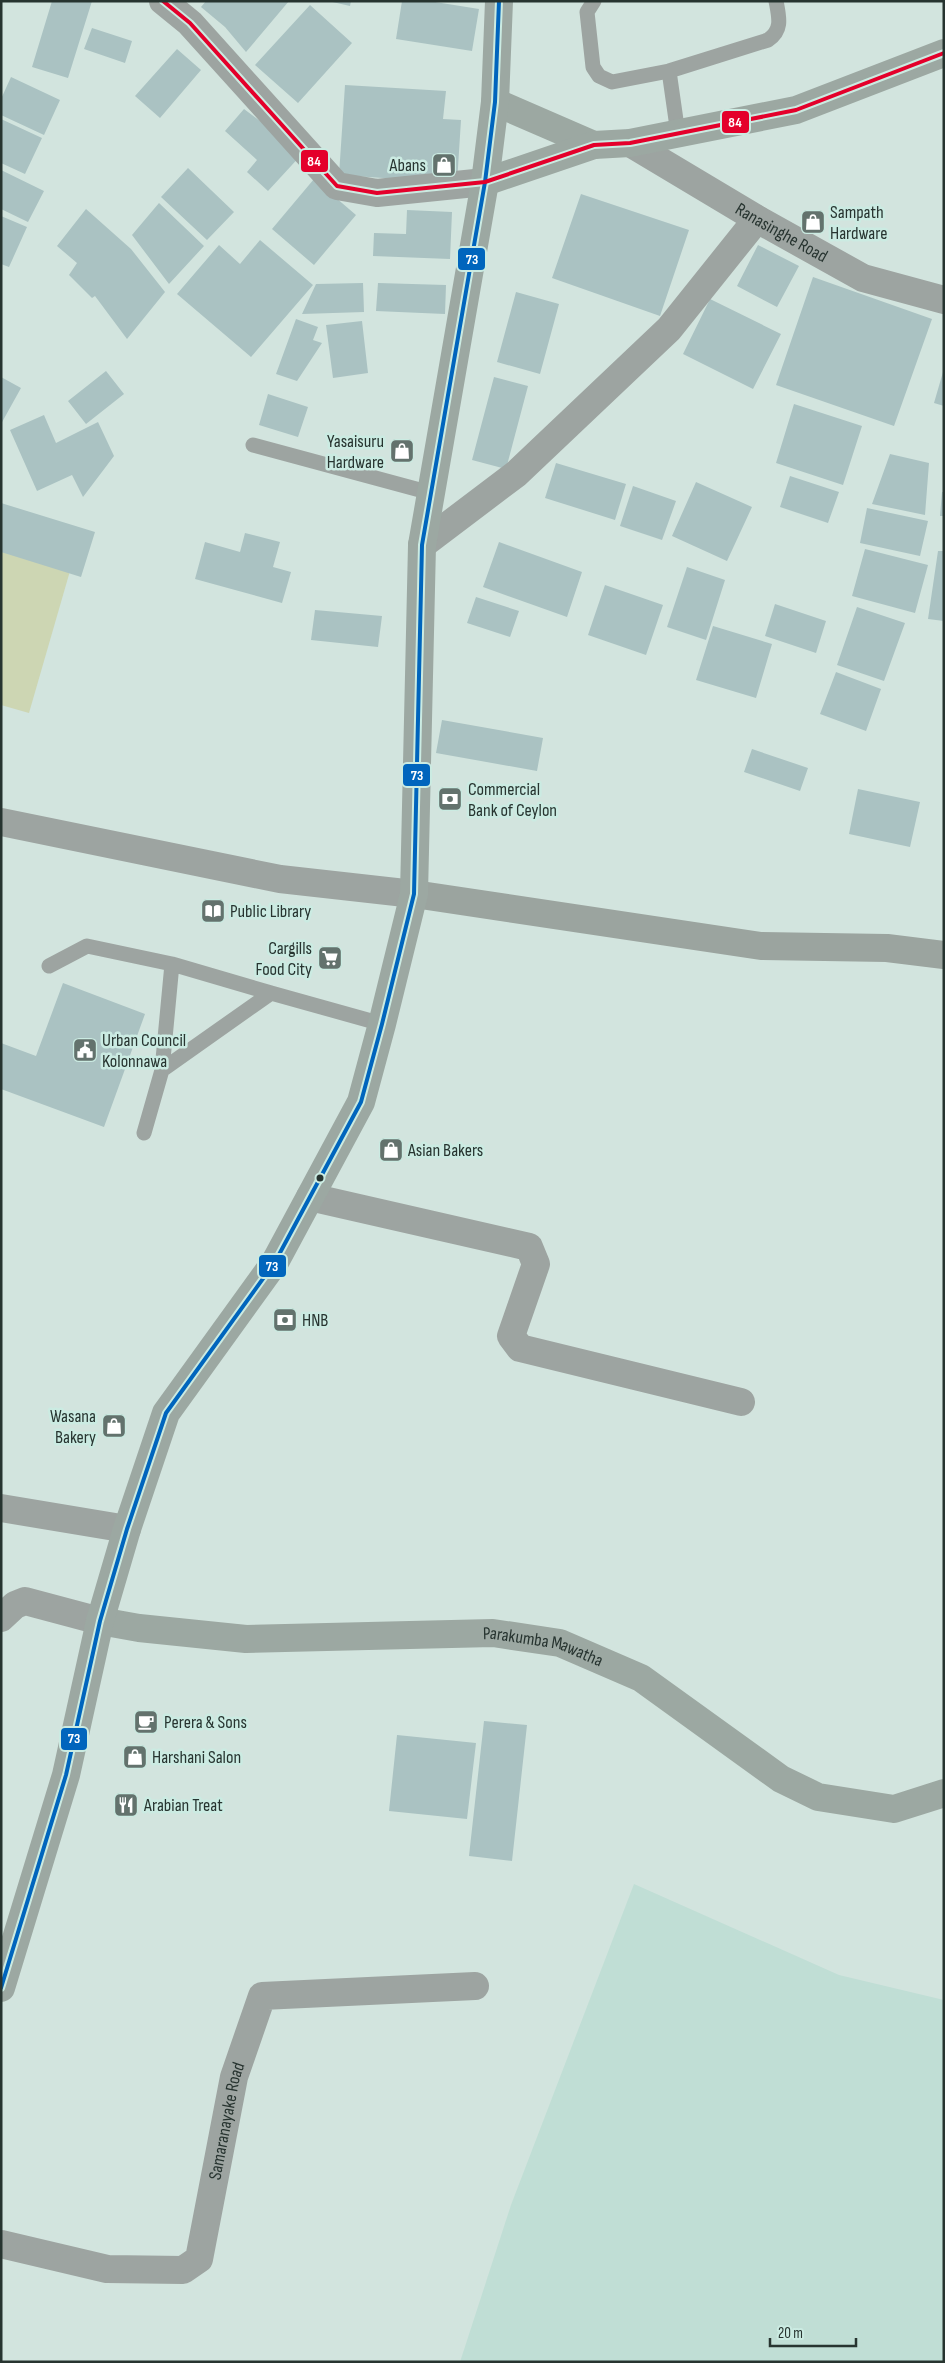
<svg xmlns="http://www.w3.org/2000/svg" width="945" height="2363" font-family="'Sofia Sans Condensed',sans-serif">
	<style>
		.built { fill: #c0ded5 }
		.green { fill: #cdd6b3 }
		.building { fill: #aac2c2 }
		.lines { fill: none; stroke-linecap: round; stroke-linejoin: round }
		.lane { stroke: #9da4a1; stroke-width: 15 }
		.street { stroke: #9da4a1; stroke-width: 28 }
		.secondary { stroke: #9ba49f; stroke-width: 28 }
		.primary { stroke: #9ca8a2; stroke-width: 28 }
		.bus-1-casing { stroke: #cbebe2; stroke-width: 8 }
		.bus-2-casing { stroke: #cbebe2; stroke-width: 8 }
		.bus-1 { stroke: #0065bd; stroke-width: 4 }
		.bus-2 { stroke: #e4002b; stroke-width: 4 }
		.bus-dot { fill: #273430; stroke: #cbebe2; stroke-width: 2 }
		.labels { text-anchor: middle; stroke-width: 5; stroke-linejoin: round; paint-order: stroke }
		.poi-label { font-size: 18px; fill: #273430; stroke: #cbebe2; text-anchor: start }
		.street-label { font-size: 18px; fill: #273430; stroke: #cbebe2 }
		.line-badge { stroke: #cbebe2; stroke-width: 2 }
		.badge-label { font-size: 14px; text-anchor: middle; font-weight: bold; fill: #fff }
	</style>
	<rect width="100%" height="100%" fill="#d2e4de"/>
	<path class="built" d="M634 1884 839 1975 944 2000V2362H460L511 2205Z"/>
	<path class="green" d="M1 551 70 571 29 713 1 705Z"/>
	<path class="building" d="M52 1H92L68 78 32 67Z
		M206 1H289L246 52 225 27 201 7Z
		M328 1H351L350 6Z
		M402 1H429L479 9 472 51 396 39Z
		M310 5 352 43 298 103 255 65Z
		M92 28 132 41 125 63 84 49Z
		M177 49 201 70 160 118 135 96Z
		M11 77 60 100 44 135 1 115V99Z
		M345 85 446 91 443 119 461 120 457 183 339 175Z
		M244 109 303 153 268 191 247 172 257 160 225 131Z
		M1 119 42 138 25 174 1 163Z
		M188 168 234 212 207 240 161 197Z
		M1 170 44 191 28 222 1 209Z
		M314 179 356 215 314 265 272 229Z
		M581 194 689 230 660 316 552 278Z
		M159 203 204 246 169 284 132 235Z
		M86 209 131 249 165 292 127 339 95 296 92 298 69 275 77 263 57 246Z
		M407 210 452 212 450 259 373 256 374 233 406 234Z
		M1 216 27 227 9 267 1 264Z
		M260 240 313 285 251 357 177 294 219 245 240 264Z
		M758 245 799 266 777 307 737 286Z
		M813 277 932 319 894 426 776 385Z
		M363 283 364 312 302 314 316 284Z
		M378 283 446 285 445 314 376 311Z
		M516 292 559 304 540 374 497 362Z
		M710 299 781 334 753 389 683 354Z
		M296 319 318 327 313 340 322 343 297 381 276 374Z
		M362 321 368 373 333 378 326 325Z
		M106 371 124 394 86 424 68 401Z
		M943 372H944V406L934 403Z
		M1 377 21 388 1 424Z
		M494 377 528 386 506 469 472 460Z
		M268 394 308 407 298 437 259 425Z
		M794 404 862 426 843 485 776 463Z
		M44 415 56 443 98 422 114 456 83 497 72 475 37 491 10 430Z
		M890 454 929 463 925 515 872 504Z
		M556 463 626 484 615 520 545 498Z
		M790 476 839 492 828 523 780 507Z
		M696 482 752 507 727 561 672 536Z
		M633 486 676 501 662 540 620 526Z
		M942 492H944V516H940Z
		M1 503 95 532 81 577 1 552Z
		M867 508 928 521 920 556 860 543Z
		M245 533 280 542 273 567 291 572 282 603 195 579 205 542 240 552Z
		M499 542 582 572 567 617 483 587Z
		M865 549 928 565 915 613 852 596Z
		M938 551H944V621L928 619Z
		M687 567 725 580 706 640 667 627Z
		M605 585 663 605 646 655 588 635Z
		M476 597 519 611 510 637 467 623Z
		M775 604 826 621 816 653 765 636Z
		M857 607 905 623 884 681 837 665Z
		M315 610 382 616 378 647 311 640Z
		M713 626 772 644 756 698 696 680Z
		M836 672 881 689 866 731 820 714Z
		M442 720 543 738 537 771 436 753Z
		M752 749 808 768 800 791 744 772Z
		M858 789 920 802 910 847 849 834Z
		M63 983 145 1014 104 1127 1 1089V1043L36 1056Z
		M484 1721 527 1725 512 1861 469 1856Z
		M397 1735 476 1743 467 1819 389 1811Z"/>
	<g class="lines">
		<path class="lane" d="M594 1 587 12 593 67 599 76 612 82 669 71 768 40C783 30 779 17 776 1
			M669 71 678 134
			M253 445 431 493
			M49 966 87 946 172 964 271 993
			M162 1070 172 964
			M144 1133 162 1070 271 993 382 1024"/>
		<g class="street">
			<path d="M163 1 190 23 337 186 377 193 485 182"/>
			<path id="s1" d="M630 143 757 219 863 278 944 300"/>
			<path d="M422 545 516 474 669 329 757 219"/>
			<path d="M1 822 280 879 414 894"/>
			<path d="M310 1197 529 1247 536 1264 511 1336 520 1348 741 1402"/>
			<path d="M1 1508 127 1529"/>
			<path d="M1 1618 15 1605 25 1601 100 1621"/>
			<path id="s2" d="M1 2244 107 2269 183 2270 199 2259 234 2077 262 1996 475 1986"/>
		</g>
		<path class="secondary" d="M414 894 761 946 887 948 944 955"/>
		<g class="primary">
			<path d="M495 102 594 145"/>
			<path d="M485 182 594 145 630 143 796 110 944 53"/>
			<path id="s3" d="M100 1621 139 1628 246 1639 493 1633 560 1643 641 1678 781 1779 818 1797 894 1809 944 1793"/>
			<path d="M1 1988 66 1775 100 1621 127 1529 166 1413 275 1262 361 1102 382 1024 414 894 422 545 485 182 495 102 499 1"/>
		</g>
		<defs>
			<path id="bus-1" d="M1 1988 66 1775 100 1621 127 1529 166 1413 275 1262 361 1102 382 1024 414 894 422 545 485 182 495 102 499 1"/>
			<path id="bus-2" d="M163 1 190 23 337 186 377 193 485 182 594 145 630 143 796 110 944 53"/>
		</defs>
		<use href="#bus-1" class="bus-1-casing"/>
		<use href="#bus-2" class="bus-2-casing"/>
		<use href="#bus-1" class="bus-1"/>
		<use href="#bus-2" class="bus-2"/>
	</g>
	<defs>
		<symbol id="shop-square" viewBox="-11 -11 22 22"><rect x="-9" y="-9" width="18" height="18" rx="4" fill="#63726d" stroke="#cbebe2"/><path d="M-5-2.5h2.3a2.7 3.5 0 0 1 5.4 0H5L5.5 6h-11ZM-1.5-2.5h3a1.5 2.3 0 0 0-3 0Z" fill="#fff"/></symbol>
		<symbol id="bank-square" viewBox="-11 -11 22 22"><rect x="-9" y="-9" width="18" height="18" rx="4" fill="#63726d" stroke="#cbebe2"/><path d="M-6-4H6V4H-6ZM0-2.3a2.3 2.3 0 1 0 0 4.6a2.3 2.3 0 1 0 0-4.6Z" fill="#fff"/></symbol>
		<symbol id="library-square" viewBox="-11 -11 22 22"><rect x="-9" y="-9" width="18" height="18" rx="4" fill="#63726d" stroke="#cbebe2"/><path d="M-6-4Q-3-5.5-.7-3.5V5Q-3 3-6 4ZM6-4Q3-5.5 .7-3.5V5Q3 3 6 4Z" fill="#fff"/></symbol>
		<symbol id="supermarket-square" viewBox="-11 -11 22 22"><rect x="-9" y="-9" width="18" height="18" rx="4" fill="#63726d" stroke="#cbebe2"/><path d="M-6-5.5h2.5l.6 2H6L4.5 2H-2.5L-4.4-4H-6ZM-1.5 3.2a1.3 1.3 0 1 0 .1 0ZM3 3.2a1.3 1.3 0 1 0 .1 0Z" fill="#fff"/></symbol>
		<symbol id="civic-square" viewBox="-11 -11 22 22"><rect x="-9" y="-9" width="18" height="18" rx="4" fill="#63726d" stroke="#cbebe2"/><path d="M-.6-6.5H3V-4.5H.6V-3L4-1V1h2V6H-6V1h2V-1L-.6-3ZM-1.2 2.5V6h2.4V2.5Z" fill="#fff"/></symbol>
		<symbol id="cafe-square" viewBox="-11 -11 22 22"><rect x="-9" y="-9" width="18" height="18" rx="4" fill="#63726d" stroke="#cbebe2"/><path d="M-5.5-4.5H6V0H3Q3 3.5 0 3.5H-2.5Q-5.5 3.5-5.5 0ZM3-3.2v2h1.7v-2ZM-6 4.5H4V6H-6Z" fill="#fff"/></symbol>
		<symbol id="restaurant-square" viewBox="-11 -11 22 22"><rect x="-9" y="-9" width="18" height="18" rx="4" fill="#63726d" stroke="#cbebe2"/><path d="M-5-6h1v4h1v-4h1v4h1v-4h1v5L-1.5 .5V6h-2V.5L-5-1ZM5-6V6H3V1.5H1.5Q1.5-4 5-6Z" fill="#fff"/></symbol>
	</defs>
	<g fill-rule="evenodd">
		<use href="#shop-square" x="430" y="151" width="28" height="28"/>
		<use href="#shop-square" x="799" y="208" width="28" height="28"/>
		<use href="#shop-square" x="388" y="437" width="28" height="28"/>
		<use href="#bank-square" x="436" y="785" width="28" height="28"/>
		<use href="#library-square" x="199" y="897" width="28" height="28"/>
		<use href="#supermarket-square" x="316" y="944" width="28" height="28"/>
		<use href="#civic-square" x="71" y="1036" width="28" height="28"/>
		<use href="#shop-square" x="377" y="1136" width="28" height="28"/>
		<use href="#bank-square" x="271" y="1306" width="28" height="28"/>
		<use href="#shop-square" x="100" y="1412" width="28" height="28"/>
		<use href="#cafe-square" x="132" y="1708" width="28" height="28"/>
		<use href="#shop-square" x="121" y="1743" width="28" height="28"/>
		<use href="#restaurant-square" x="112" y="1791" width="28" height="28"/>
	</g>
	<circle class="bus-dot" cx="320" cy="1178" r="4.5"/>
	<g class="labels">
		<g class="poi-label">
			<text x="426" y="171" text-anchor="end">Abans</text>
			<text x="830" y="218">Sampath<tspan x="830" dy="21">Hardware</tspan></text>
			<text x="384" y="447" text-anchor="end">Yasaisuru<tspan x="384" dy="21">Hardware</tspan></text>
			<text x="468" y="795">Commercial<tspan x="468" dy="21">Bank of Ceylon</tspan></text>
			<text x="230" y="917">Public Library</text>
			<text x="312" y="954" text-anchor="end">Cargills<tspan x="312" dy="21">Food City</tspan></text>
			<text x="102" y="1046">Urban Council<tspan x="102" dy="21">Kolonnawa</tspan></text>
			<text x="408" y="1156">Asian Bakers</text>
			<text x="302" y="1326">HNB</text>
			<text x="96" y="1422" text-anchor="end">Wasana<tspan x="96" dy="21">Bakery</tspan></text>
			<text x="164" y="1728">Perera &amp; Sons</text>
			<text x="152" y="1763">Harshani Salon</text>
			<text x="144" y="1811">Arabian Treat</text>
		</g>
		<g class="street-label">
			<text dy="6" stroke="none"><textPath href="#s1" startOffset="176">Ranasinghe Road</textPath></text>
			<text dy="6" stroke="none"><textPath href="#s3" startOffset="446">Parakumba Mawatha</textPath></text>
			<text dy="6" stroke="none"><textPath href="#s2" startOffset="345">Samaranayake Road</textPath></text>
		</g>
	</g>
	<g class="line-badge">
		<rect x="721" y="110" width="29" height="24" rx="5" fill="#e4002b"/>
		<rect x="300" y="149" width="29" height="24" rx="5" fill="#e4002b"/>
		<rect x="457" y="247" width="29" height="24" rx="5" fill="#0065bd"/>
		<rect x="402" y="763" width="29" height="24" rx="5" fill="#0065bd"/>
		<rect x="258" y="1254" width="29" height="24" rx="5" fill="#0065bd"/>
		<rect x="60" y="1727" width="28" height="24" rx="5" fill="#0065bd"/>
	</g>
	<g class="badge-label">
		<text x="735" y="127">84</text>
		<text x="314" y="166">84</text>
		<text x="472" y="264">73</text>
		<text x="417" y="780">73</text>
		<text x="272" y="1271">73</text>
		<text x="74" y="1743">73</text>
	</g>
	<rect width="945" height="2363" fill="none" stroke="#273430" stroke-width="5"/>
	<path d="M770 2338v8h86v-8" fill="none" stroke="#273430" stroke-width="2.5"/>
	<text x="778" y="2338" font-size="15" fill="#273430" stroke="#cbebe2" stroke-width="4" paint-order="stroke">20 m</text>
</svg>
